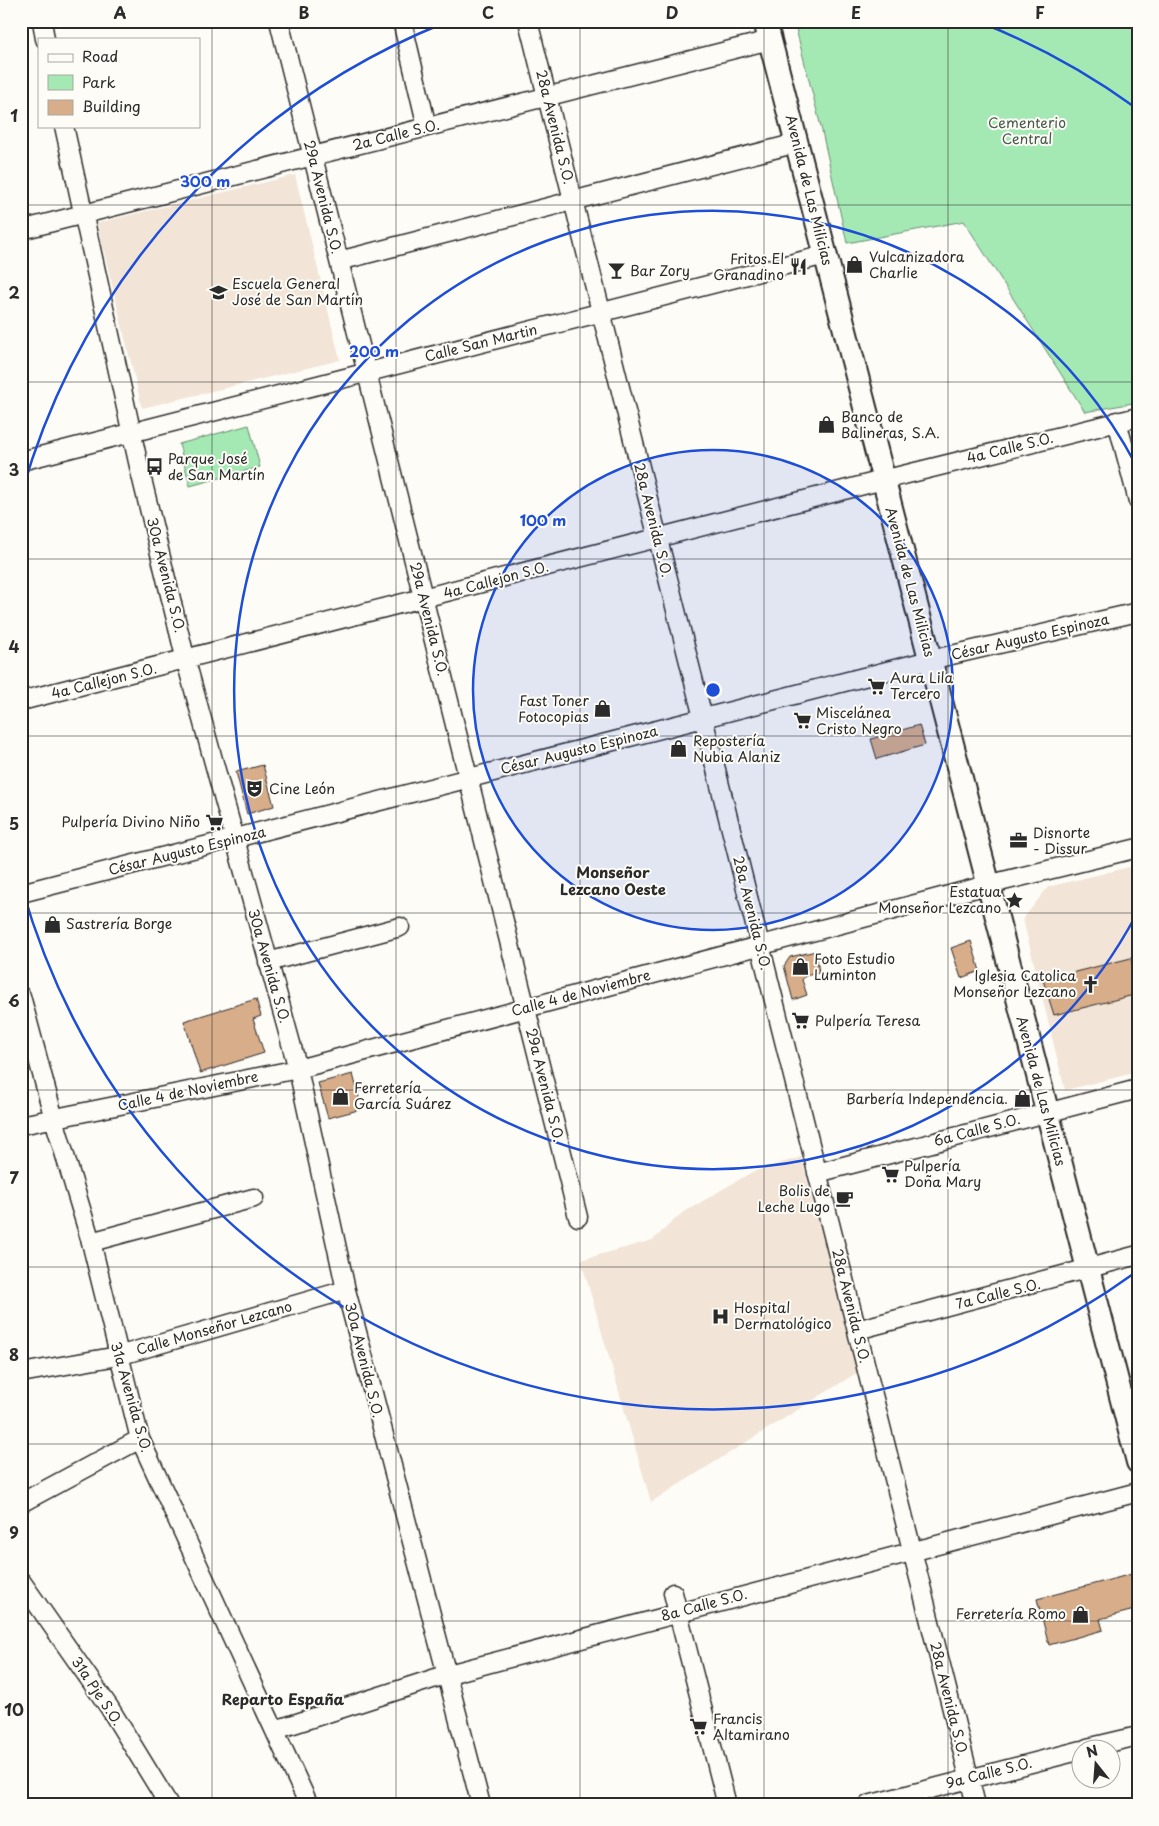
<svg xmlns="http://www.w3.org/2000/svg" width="1159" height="1826" font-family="'Playpen Sans',sans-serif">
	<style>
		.built { fill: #f2e4d6 }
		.green { fill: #a4e9b4; stroke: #688a70 }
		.building { fill: #d8ad89; stroke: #2b2b2b }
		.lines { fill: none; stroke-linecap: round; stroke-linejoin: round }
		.minor-casing { stroke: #2b2b2b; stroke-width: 21 }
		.major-casing { stroke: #2b2b2b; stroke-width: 26 }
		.minor { stroke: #fdfcf7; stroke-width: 18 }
		.major { stroke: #fdfcf7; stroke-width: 22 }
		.grid { fill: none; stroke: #2b2b2b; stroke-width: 1; stroke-opacity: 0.55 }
		.ring { fill: none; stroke: #1d4ed8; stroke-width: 2.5 }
		.labels { text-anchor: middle; stroke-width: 4; stroke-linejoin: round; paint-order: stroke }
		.park-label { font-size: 14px; fill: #495a4d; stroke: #fdfcf7 }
		.street-label { font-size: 14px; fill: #2b2b2b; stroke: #fdfcf7 }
		.poi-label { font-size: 14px; fill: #2b2b2b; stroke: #fdfcf7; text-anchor: start }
		.neighbourhood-label { font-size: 15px; font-weight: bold; fill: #2b2b2b; stroke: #fdfcf7 }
		.centre { fill: #1d4ed8; stroke: #fdfcf7; stroke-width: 2.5 }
		.ring-label { font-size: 15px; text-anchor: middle; font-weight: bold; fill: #1d4ed8; stroke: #fdfcf7; stroke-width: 4; stroke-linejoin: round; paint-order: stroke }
		.neatline { fill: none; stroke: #2b2b2b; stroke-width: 2 }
		.grid-label { font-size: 16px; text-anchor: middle; font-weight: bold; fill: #2b2b2b }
	</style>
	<rect width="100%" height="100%" fill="#fdfcf7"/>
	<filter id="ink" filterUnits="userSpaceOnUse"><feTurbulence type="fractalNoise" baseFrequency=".02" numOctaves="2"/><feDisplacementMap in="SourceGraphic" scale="10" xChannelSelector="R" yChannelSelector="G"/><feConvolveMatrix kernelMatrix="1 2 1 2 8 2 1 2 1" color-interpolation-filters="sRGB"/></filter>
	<g filter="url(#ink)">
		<path class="built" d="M295 175 340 360 142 408 97 223Z
			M1138 865V1072L1065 1090 1023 919 1048 887Z
			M801 1157 858 1372 651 1502 581 1260 653 1240 681 1214 752 1172Z"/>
		<path class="green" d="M794 21H1138V402L1085 412 964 221 847 243 821 127Z
			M249 425 260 467 190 486 179 444Z"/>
		<path class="building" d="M919 725 925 745 877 759 871 739Z
			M263 765 274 806 247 814 236 772Z
			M971 941 980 971 961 978 951 948Z
			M816 951 819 973 805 976 802 980 807 995 793 1000 784 966 790 957Z
			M1131 958 1138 994 1054 1015 1043 980Z
			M256 999 261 1016 253 1019 264 1053 200 1073 184 1021Z
			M353 1074 362 1109 328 1118 318 1083Z
			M1132 1574 1138 1596V1609L1100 1619 1103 1630 1049 1645 1037 1599Z"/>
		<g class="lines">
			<defs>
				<path id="minor" d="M42 21 45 39
					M279 21 578 1217
					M402 21 427 127
					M528 21 976 1805
					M64 126 140 471 186 661 298 1069 346 1290 481 1805
					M21 230 770 40
					M339 261 797 143
					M1117 421 1138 501
					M21 461 825 255
					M21 701 883 480 1138 417
					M21 893 930 660 1138 612
					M268 962 400 927
					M21 996 54 1119 91 1242 140 1439 309 1805
					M21 1125 298 1069 987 885 1138 848
					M817 1173 1138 1089
					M91 1242 254 1198
					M857 1330 1138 1255
					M21 1373 118 1356 346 1290
					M21 1503 140 1439
					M21 1581 109 1707 169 1805
					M673 1593 727 1805
					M275 1730 445 1675 1138 1492
					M1087 1748 1138 1736
					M868 1805 1082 1750"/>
				<path id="major" d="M765 21 1138 1462"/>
			</defs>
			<use href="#minor" class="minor-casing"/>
			<use href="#major" class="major-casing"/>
			<use href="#minor" class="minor"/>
			<use href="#major" class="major"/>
		</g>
	</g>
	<path class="grid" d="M212 21V1805M396 21V1805M580 21V1805M764 21V1805M948 21V1805M21 205H1138M21 382H1138M21 559H1138M21 736H1138M21 913H1138M21 1090H1138M21 1267H1138M21 1444H1138M21 1621H1138"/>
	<circle cx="713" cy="690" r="240" fill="#1d4ed8" fill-opacity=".12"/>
	<g class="ring">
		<circle cx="713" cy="690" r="240"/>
		<path d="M1136 915A479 479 0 1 1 1136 465"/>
		<path d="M1136 1272A719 719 0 0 1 22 888M22 492A719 719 0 0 1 444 23M982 23A719 719 0 0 1 1136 108"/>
	</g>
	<defs>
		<symbol id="shop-bare" viewBox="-9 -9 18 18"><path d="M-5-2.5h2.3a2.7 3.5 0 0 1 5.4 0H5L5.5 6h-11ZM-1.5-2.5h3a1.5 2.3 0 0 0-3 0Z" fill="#2b2b2b" stroke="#fdfcf7" stroke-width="2.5" paint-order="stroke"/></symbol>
		<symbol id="restaurant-bare" viewBox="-9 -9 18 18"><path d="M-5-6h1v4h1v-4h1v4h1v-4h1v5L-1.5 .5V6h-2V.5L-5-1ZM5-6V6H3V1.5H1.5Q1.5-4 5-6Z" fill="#2b2b2b" stroke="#fdfcf7" stroke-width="2.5" paint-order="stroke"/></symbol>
		<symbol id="bar-bare" viewBox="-9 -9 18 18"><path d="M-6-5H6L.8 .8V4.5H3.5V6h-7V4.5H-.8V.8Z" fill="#2b2b2b" stroke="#fdfcf7" stroke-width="2.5" paint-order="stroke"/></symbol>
		<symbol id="school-bare" viewBox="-9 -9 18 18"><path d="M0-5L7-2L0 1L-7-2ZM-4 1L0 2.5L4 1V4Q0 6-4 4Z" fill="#2b2b2b" stroke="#fdfcf7" stroke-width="2.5" paint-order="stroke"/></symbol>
		<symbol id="bus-bare" viewBox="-9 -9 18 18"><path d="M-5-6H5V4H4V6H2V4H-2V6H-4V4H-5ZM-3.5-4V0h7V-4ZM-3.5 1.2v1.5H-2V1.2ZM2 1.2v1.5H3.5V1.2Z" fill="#2b2b2b" stroke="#fdfcf7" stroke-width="2.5" paint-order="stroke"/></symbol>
		<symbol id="supermarket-bare" viewBox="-9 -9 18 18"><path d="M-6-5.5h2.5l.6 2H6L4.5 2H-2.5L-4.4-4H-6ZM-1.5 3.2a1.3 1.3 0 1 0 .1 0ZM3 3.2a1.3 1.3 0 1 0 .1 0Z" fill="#2b2b2b" stroke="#fdfcf7" stroke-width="2.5" paint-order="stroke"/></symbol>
		<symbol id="theatre-bare" viewBox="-9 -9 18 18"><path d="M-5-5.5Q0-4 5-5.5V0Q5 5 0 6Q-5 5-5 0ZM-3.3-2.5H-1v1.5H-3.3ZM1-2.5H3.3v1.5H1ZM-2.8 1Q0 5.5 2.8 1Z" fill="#2b2b2b" stroke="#fdfcf7" stroke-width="2.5" paint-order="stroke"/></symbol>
		<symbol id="office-bare" viewBox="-9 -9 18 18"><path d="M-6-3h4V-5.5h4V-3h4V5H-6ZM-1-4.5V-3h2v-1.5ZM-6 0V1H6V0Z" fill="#2b2b2b" stroke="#fdfcf7" stroke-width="2.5" paint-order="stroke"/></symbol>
		<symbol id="sight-bare" viewBox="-9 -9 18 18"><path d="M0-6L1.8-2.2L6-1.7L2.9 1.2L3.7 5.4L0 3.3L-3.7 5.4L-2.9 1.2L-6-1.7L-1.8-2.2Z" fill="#2b2b2b" stroke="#fdfcf7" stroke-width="2.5" paint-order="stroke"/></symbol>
		<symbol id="church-bare" viewBox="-9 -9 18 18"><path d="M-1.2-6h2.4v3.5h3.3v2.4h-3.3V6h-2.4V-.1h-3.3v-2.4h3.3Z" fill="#2b2b2b" stroke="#fdfcf7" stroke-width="2.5" paint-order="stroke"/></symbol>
		<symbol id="cafe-bare" viewBox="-9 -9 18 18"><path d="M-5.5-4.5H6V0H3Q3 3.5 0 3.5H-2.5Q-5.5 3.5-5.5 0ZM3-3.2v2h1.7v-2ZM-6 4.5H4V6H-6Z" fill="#2b2b2b" stroke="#fdfcf7" stroke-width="2.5" paint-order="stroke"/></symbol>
		<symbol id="hospital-bare" viewBox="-9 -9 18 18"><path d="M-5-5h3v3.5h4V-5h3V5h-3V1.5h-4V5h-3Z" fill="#2b2b2b" stroke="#fdfcf7" stroke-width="2.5" paint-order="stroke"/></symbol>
	</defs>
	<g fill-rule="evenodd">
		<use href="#shop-bare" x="842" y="252" width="25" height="25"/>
		<use href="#restaurant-bare" x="786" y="254" width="25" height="25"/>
		<use href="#bar-bare" x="604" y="258" width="25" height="25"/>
		<use href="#school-bare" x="206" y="280" width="25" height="25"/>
		<use href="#shop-bare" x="814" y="412" width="25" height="25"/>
		<use href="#bus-bare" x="142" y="454" width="25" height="25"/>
		<use href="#supermarket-bare" x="864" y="674" width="25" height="25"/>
		<use href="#shop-bare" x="590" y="696" width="25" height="25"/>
		<use href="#supermarket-bare" x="790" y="708" width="25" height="25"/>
		<use href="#shop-bare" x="666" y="736" width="25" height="25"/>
		<use href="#theatre-bare" x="242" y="776" width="25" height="25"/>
		<use href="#supermarket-bare" x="202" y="810" width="25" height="25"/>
		<use href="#office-bare" x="1006" y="828" width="25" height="25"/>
		<use href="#sight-bare" x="1002" y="888" width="25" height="25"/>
		<use href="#shop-bare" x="40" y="912" width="25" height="25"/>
		<use href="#shop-bare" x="788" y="954" width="25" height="25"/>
		<use href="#church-bare" x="1078" y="972" width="25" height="25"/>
		<use href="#supermarket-bare" x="788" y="1008" width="25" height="25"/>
		<use href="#shop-bare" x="328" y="1084" width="25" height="25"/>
		<use href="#shop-bare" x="1010" y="1086" width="25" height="25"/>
		<use href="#supermarket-bare" x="878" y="1162" width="25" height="25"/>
		<use href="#cafe-bare" x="832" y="1186" width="25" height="25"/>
		<use href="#hospital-bare" x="708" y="1304" width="25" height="25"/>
		<use href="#shop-bare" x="1068" y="1602" width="25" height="25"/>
		<use href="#supermarket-bare" x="686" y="1714" width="25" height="25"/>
	</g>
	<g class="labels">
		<g class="park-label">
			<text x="1027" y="128">Cementerio<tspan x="1027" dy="16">Central</tspan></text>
		</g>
		<g class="street-label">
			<text transform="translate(555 127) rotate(76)" y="5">28a Avenida S.O.</text>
			<text transform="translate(396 135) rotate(-14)" y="5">2a Calle S.O.</text>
			<text transform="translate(809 190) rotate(76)" y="5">Avenida de Las Milicias</text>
			<text transform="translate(323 197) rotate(76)" y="5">29a Avenida S.O.</text>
			<text transform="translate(481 343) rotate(-14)" y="5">Calle San Martin</text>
			<text transform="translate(1010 448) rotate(-14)" y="5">4a Calle S.O.</text>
			<text transform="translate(653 520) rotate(76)" y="5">28a Avenida S.O.</text>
			<text transform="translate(166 575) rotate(76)" y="5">30a Avenida S.O.</text>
			<text transform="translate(496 580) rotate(-15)" y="5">4a Callejon S.O.</text>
			<text transform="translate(910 582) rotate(75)" y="5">Avenida de Las Milicias</text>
			<text transform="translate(429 619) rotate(76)" y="5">29a Avenida S.O.</text>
			<text transform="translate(1030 637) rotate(-13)" y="5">César Augusto Espinoza</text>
			<text transform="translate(104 681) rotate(-14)" y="5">4a Callejon S.O.</text>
			<text transform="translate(579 750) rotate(-14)" y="5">César Augusto Espinoza</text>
			<text transform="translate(187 851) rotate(-14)" y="5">César Augusto Espinoza</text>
			<text transform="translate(752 913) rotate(76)" y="5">28a Avenida S.O.</text>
			<text transform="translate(269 966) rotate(74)" y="5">30a Avenida S.O.</text>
			<text transform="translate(581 993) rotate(-15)" y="5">Calle 4 de Noviembre</text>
			<text transform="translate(545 1085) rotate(76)" y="5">29a Avenida S.O.</text>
			<text transform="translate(188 1091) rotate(-12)" y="5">Calle 4 de Noviembre</text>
			<text transform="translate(1041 1091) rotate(75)" y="5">Avenida de Las Milicias</text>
			<text transform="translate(977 1130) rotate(-15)" y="5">6a Calle S.O.</text>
			<text transform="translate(998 1294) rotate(-14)" y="5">7a Calle S.O.</text>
			<text transform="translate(851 1306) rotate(76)" y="5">28a Avenida S.O.</text>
			<text transform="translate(214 1328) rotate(-16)" y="5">Calle Monseñor Lezcano</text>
			<text transform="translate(364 1360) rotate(76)" y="5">30a Avenida S.O.</text>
			<text transform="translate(131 1397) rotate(74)" y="5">31a Avenida S.O.</text>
			<text transform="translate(704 1605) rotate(-15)" y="5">8a Calle S.O.</text>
			<text transform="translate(97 1691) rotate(56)" y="5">31a Pje S.O.</text>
			<text transform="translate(949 1699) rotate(76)" y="5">28a Avenida S.O.</text>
			<text transform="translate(989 1773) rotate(-14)" y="5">9a Calle S.O.</text>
		</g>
		<g class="poi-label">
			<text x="869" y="262">Vulcanizadora<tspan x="869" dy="16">Charlie</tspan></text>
			<text x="784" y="264" text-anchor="end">Fritos El<tspan x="784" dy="16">Granadino</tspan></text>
			<text x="630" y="276">Bar Zory</text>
			<text x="232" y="289">Escuela General<tspan x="232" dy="16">José de San Martín</tspan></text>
			<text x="841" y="422">Banco de<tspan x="841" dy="16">Balineras, S.A.</tspan></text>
			<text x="168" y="464">Parque José<tspan x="168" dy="16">de San Martín</tspan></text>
			<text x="890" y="683">Aura Lila<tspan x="890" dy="16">Tercero</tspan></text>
			<text x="589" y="706" text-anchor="end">Fast Toner<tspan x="589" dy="16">Fotocopias</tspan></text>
			<text x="816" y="718">Miscelánea<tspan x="816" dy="16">Cristo Negro</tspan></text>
			<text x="693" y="746">Repostería<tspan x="693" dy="16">Nubia Alaniz</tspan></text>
			<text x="269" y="794">Cine León</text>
			<text x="200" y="827" text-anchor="end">Pulpería Divino Niño</text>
			<text x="1033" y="838">Disnorte<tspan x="1033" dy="16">- Dissur</tspan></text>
			<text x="1001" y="897" text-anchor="end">Estatua<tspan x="1001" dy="16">Monseñor Lezcano</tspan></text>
			<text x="66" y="929">Sastrería Borge</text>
			<text x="814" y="964">Foto Estudio<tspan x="814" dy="16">Luminton</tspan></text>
			<text x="1076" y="981" text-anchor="end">Iglesia Catolica<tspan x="1076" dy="16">Monseñor Lezcano</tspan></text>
			<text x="815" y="1026">Pulpería Teresa</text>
			<text x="354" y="1093">Ferretería<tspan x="354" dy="16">García Suárez</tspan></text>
			<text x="1008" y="1104" text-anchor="end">Barbería Independencia.</text>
			<text x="904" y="1171">Pulpería<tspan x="904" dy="16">Doña Mary</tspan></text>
			<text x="830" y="1196" text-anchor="end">Bolis de<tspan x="830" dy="16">Leche Lugo</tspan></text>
			<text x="734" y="1313">Hospital<tspan x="734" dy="16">Dermatológico</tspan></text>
			<text x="1066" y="1619" text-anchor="end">Ferretería Romo</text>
			<text x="713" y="1724">Francis<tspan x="713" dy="16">Altamirano</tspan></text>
		</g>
		<g class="neighbourhood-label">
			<text x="613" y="878">Monseñor<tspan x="613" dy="17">Lezcano Oeste</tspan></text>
			<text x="283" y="1705">Reparto España</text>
		</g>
	</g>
	<circle cx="713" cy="690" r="8" class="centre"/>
	<g class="ring-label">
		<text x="205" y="187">300 m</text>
		<text x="374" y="357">200 m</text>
		<text x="543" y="526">100 m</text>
	</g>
	<rect width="1159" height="1826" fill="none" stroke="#fdfcf7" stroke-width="55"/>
	<rect x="38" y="38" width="162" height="90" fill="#fdfcf7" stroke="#a9a8a5"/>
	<rect x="48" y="54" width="25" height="8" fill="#fdfcf7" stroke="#a9a8a5"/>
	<text x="82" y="62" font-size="15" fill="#2b2b2b">Road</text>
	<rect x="48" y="75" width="25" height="15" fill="#a4e9b4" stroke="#a9a8a5"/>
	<text x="82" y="88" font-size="15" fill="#2b2b2b">Park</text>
	<rect x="48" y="100" width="25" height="15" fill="#d8ad89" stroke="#a9a8a5"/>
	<text x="82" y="112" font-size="15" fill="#2b2b2b">Building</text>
	<g transform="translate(1096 1764) rotate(343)"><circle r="24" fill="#fdfcf7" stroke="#a9a8a5"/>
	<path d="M0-4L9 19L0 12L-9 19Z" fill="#2b2b2b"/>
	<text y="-8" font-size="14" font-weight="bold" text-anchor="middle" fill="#2b2b2b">N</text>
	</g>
	<rect x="28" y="28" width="1104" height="1770" class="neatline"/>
	<g class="grid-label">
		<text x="120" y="19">A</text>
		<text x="304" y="19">B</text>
		<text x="488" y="19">C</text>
		<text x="672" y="19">D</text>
		<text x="856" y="19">E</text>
		<text x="1040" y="19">F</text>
		<text x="14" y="122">1</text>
		<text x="14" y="299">2</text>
		<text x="14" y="476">3</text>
		<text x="14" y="653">4</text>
		<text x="14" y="830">5</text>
		<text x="14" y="1007">6</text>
		<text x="14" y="1184">7</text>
		<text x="14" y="1361">8</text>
		<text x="14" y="1539">9</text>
		<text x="14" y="1716">10</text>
	</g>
</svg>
